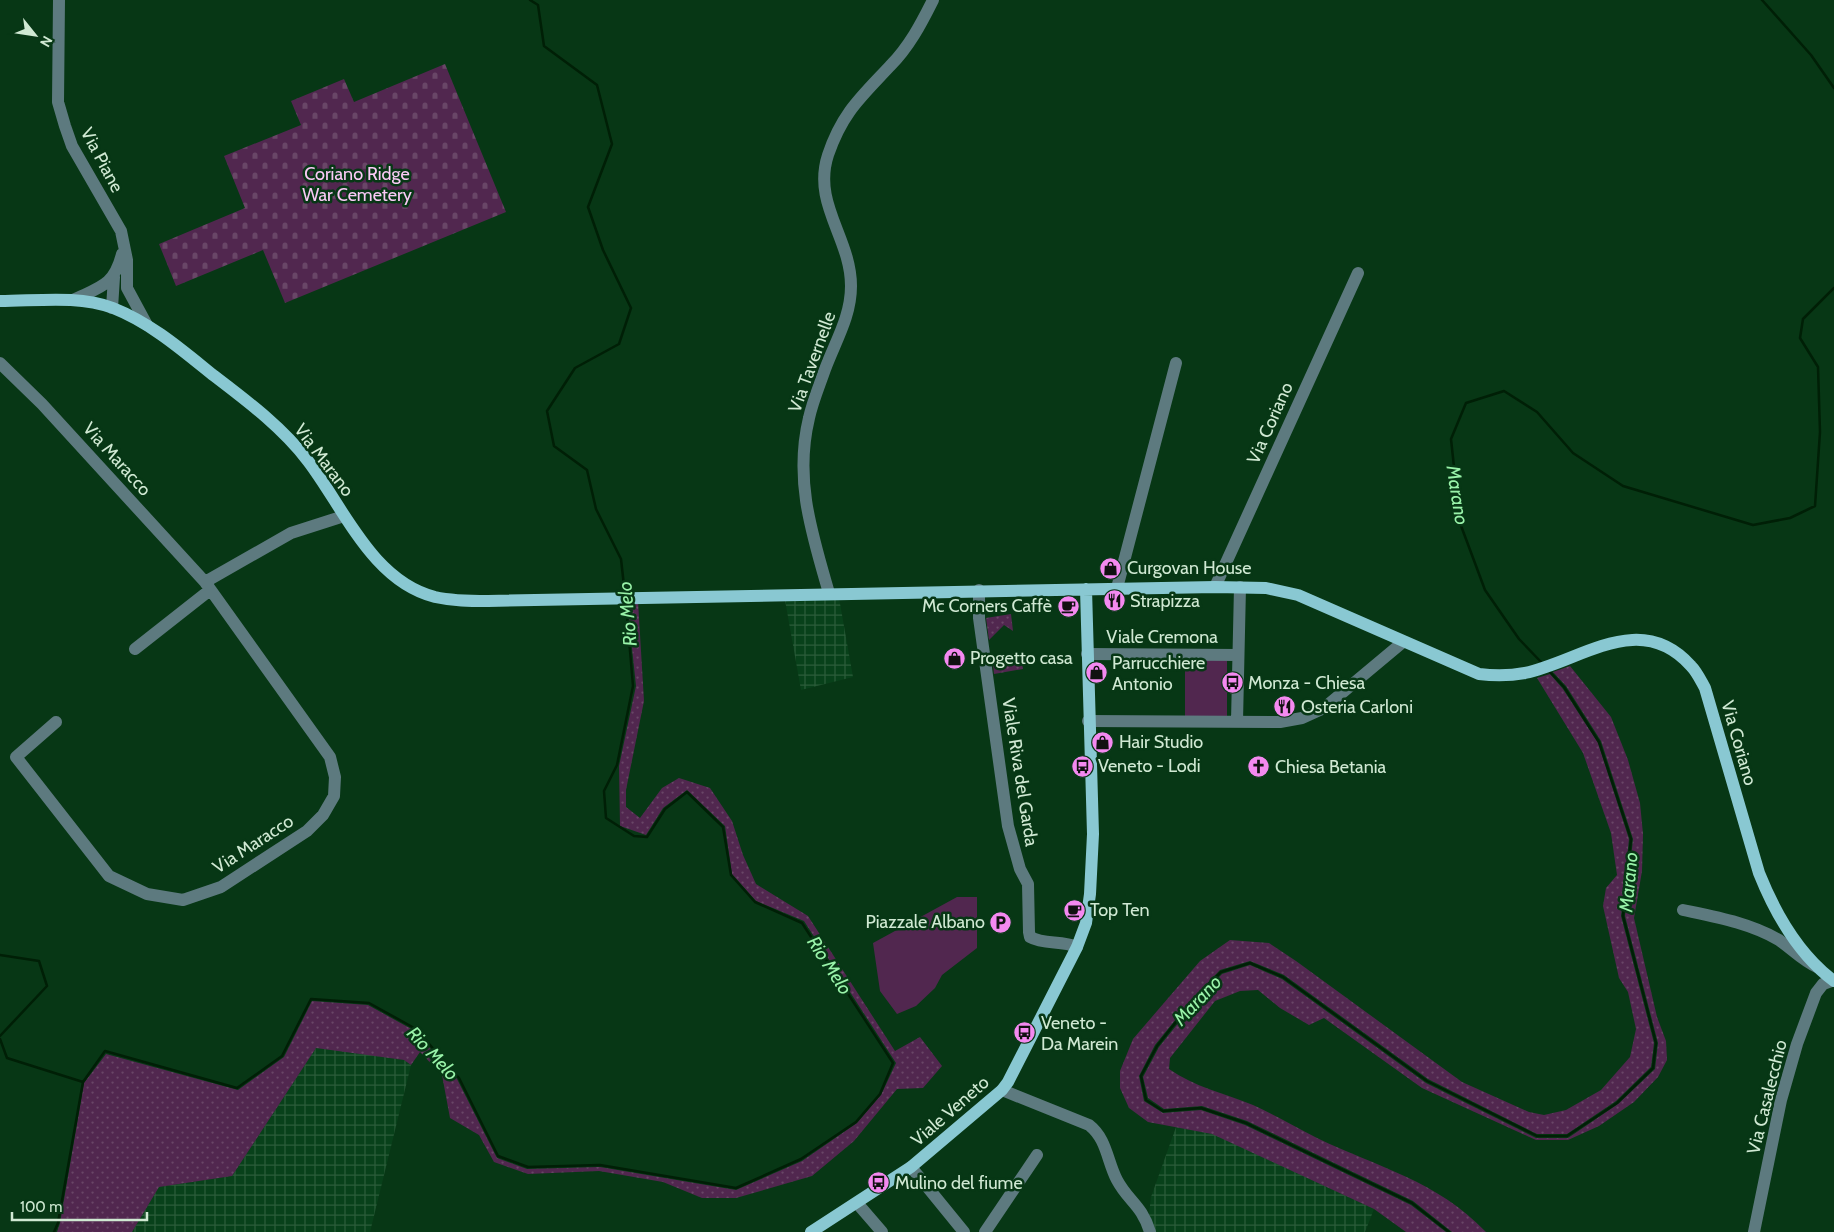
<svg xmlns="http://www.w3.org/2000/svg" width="1834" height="1232" font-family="Cabin,sans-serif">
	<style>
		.industrial { fill: url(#industrial-grid) }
		.grass { fill: url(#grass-dots) }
		.cemetery { fill: url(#cemetery-stones) }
		.park { fill: #51274f }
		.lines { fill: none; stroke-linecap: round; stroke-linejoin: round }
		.stream { stroke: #001f06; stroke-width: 2.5 }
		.minor { stroke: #5d7a7f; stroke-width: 12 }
		.major { stroke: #89c8d2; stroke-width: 12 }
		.labels { text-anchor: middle; stroke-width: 5; stroke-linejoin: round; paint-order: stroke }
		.street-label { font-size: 18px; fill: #d0e9d3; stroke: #073715 }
		.park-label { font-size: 18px; fill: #fbcaf7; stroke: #073715 }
		.poi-label { font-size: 18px; fill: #d0e9d3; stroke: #073715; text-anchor: start }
		.water-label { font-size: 19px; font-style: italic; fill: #99f3a9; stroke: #073715 }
	</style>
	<defs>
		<pattern id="industrial-grid" width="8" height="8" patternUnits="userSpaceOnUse" patternTransform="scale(1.25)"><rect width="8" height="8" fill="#08411a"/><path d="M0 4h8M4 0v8" fill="none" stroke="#2b5c3a"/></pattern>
		<pattern id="grass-dots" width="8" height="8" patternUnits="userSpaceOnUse" patternTransform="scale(1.25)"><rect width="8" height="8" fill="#51274f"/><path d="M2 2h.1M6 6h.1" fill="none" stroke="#694667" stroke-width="1.8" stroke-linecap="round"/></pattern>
		<pattern id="cemetery-stones" width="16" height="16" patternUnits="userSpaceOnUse" patternTransform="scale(1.25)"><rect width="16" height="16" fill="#51274f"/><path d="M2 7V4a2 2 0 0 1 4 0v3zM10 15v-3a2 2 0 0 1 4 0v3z" fill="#694667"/></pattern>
	</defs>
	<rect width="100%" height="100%" fill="#073715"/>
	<path class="industrial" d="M839 598 853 677 801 690 785 600Z
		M323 1047 404 1060 411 1065 370 1232H132L159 1187 232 1176 316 1048Z
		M1176 1127 1212 1133 1374 1209 1365 1232H1154L1149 1214 1151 1197Z"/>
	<path class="grass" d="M627 601H638L644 701 626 790V807L640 818 662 788 679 778 710 788 732 821 743 855 756 884 808 916 895 1051 920 1037 942 1066 923 1088 897 1089 854 1141 812 1176 736 1198H702L663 1182 599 1171 528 1174 494 1162 479 1135 450 1118 442 1075 420 1052 411 1065 404 1060 316 1048 232 1176 159 1187 132 1232H57L60 1223 84 1083 106 1054 238 1090 284 1057 312 1001 368 1005 415 1031 457 1079 497 1158 527 1169 600 1167 736 1190 802 1161 857 1123 881 1095 896 1063 804 921 756 901 732 874 725 826 687 790 663 808 646 835 620 826 619 766 636 686Z
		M1011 614 1013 631 1004 625 989 640 986 618Z
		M1021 652 1023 669 994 674 992 656Z
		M1570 666 1611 717 1628 760 1640 803 1643 834 1642 871 1634 918 1657 1017 1666 1041 1667 1060 1658 1077 1634 1102 1599 1126 1568 1140H1536L1422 1088 1324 1018 1309 1025 1280 1008 1258 990 1240 991 1215 1001 1170 1058 1169 1069C1195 1087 1223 1093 1253 1105 1275 1115 1295 1127 1317 1138 1379 1168 1436 1180 1486 1232H1452L1413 1201 1247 1121 1202 1106 1164 1109 1148 1098 1143 1077 1159 1047 1196 1001 1222 974 1250 965 1282 979 1426 1083 1536 1138H1568L1618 1104 1655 1069 1658 1043 1625 916 1633 839 1601 741 1566 686 1553 672Z
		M1550 674 1563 689 1598 743 1629 839 1621 916 1654 1043 1651 1067 1616 1101 1567 1134H1537L1428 1079 1284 975 1250 961 1220 970 1193 998 1155 1045 1139 1076 1144 1101 1163 1113 1201 1110 1245 1125 1411 1205 1446 1232H1406L1374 1209 1212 1134 1148 1122 1129 1108 1120 1088V1071L1133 1039 1200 961 1230 940 1269 943 1296 961 1462 1082 1529 1112 1544 1115 1566 1110 1601 1090 1630 1057 1636 1029 1628 992 1619 978 1603 906 1606 888 1617 875 1611 833 1583 753 1537 678Z"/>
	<path class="cemetery" d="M445 64 506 212 285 303 263 250 176 286 159 244 245 208 224 156 301 125 291 101 344 79 354 102Z"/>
	<path class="park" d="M1227 658V716H1185V659Z
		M957 897H977V948L942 975 935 988 916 1006 897 1014 880 991 873 943Z"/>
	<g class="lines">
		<path class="stream" d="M530 0 538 5 544 46 597 85 612 144 588 207 603 250 631 308 619 344 575 368 547 411 554 446 587 470 596 509 621 559 625 595
			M1762 0 1811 55 1834 88
			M1542 663 1519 639 1485 590 1460 523 1451 439 1466 403 1504 391 1537 412 1573 453 1623 486 1753 525 1790 518 1815 506 1820 432 1818 367 1800 338 1803 319 1834 288
			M0 955 39 961 47 986 0 1036
			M0 1039 7 1058 83 1082
			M54 1232 58 1223 83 1082 105 1051 237 1088 282 1056 311 999 369 1003 416 1029 459 1078 498 1156 528 1167 600 1165 736 1188 801 1159 856 1122 880 1094 893 1063 802 923 755 902 731 875 723 827 687 792 665 809 647 837 634 836 606 818 604 791 617 765 633 686 626 603
			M1449 1232 1412 1203 1246 1123 1201 1108 1163 1111 1146 1100 1141 1076 1157 1046 1194 999 1221 972 1250 963 1283 977 1427 1081 1537 1136H1567L1617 1103 1653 1068 1656 1043 1623 916 1631 839 1599 742 1564 687 1549 671"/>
		<path class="minor" d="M59 0 58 102 65 126 72 146 121 231 127 260V288L147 325
			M73 300C100 287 114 286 122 254
			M112 308 114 277
			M0 363 42 404 205 582 330 757 335 777 334 796 323 815 307 831 221 887 183 900 147 894 109 876 16 757 56 722
			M205 582 291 533 344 516
			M1215 587 1358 273
			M1117 588 1176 363
			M979 590V618L1008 826 1020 869 1028 884 1029 932 1030 937C1044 945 1062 940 1077 947
			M829 593C812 534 794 480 809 418 812 404 818 389 823 375 833 345 851 319 851 286 851 238 812 204 828 155 842 113 861 97 890 66 909 47 921 24 933 0
			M135 649 210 590
			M1087 654 1238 655
			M1088 721 1280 722 1302 718 1324 708 1403 642
			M1237 721 1240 587
			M1683 910C1716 917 1750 923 1779 940 1792 949 1802 960 1817 967
			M1002 1090 1089 1125C1107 1139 1107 1161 1117 1180 1128 1201 1142 1205 1150 1232
			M911 1167 964 1232
			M857 1203 882 1232
			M985 1232 1037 1155
			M1754 1232 1781 1100 1797 1044 1816 993 1823 984 1834 980"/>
		<path class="major" d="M0 301C37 301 78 295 113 308 151 323 182 350 213 375 247 401 282 427 308 461 344 508 372 581 435 597 453 601 470 601 488 601L1215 587 1266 588 1298 595 1479 674C1495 676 1509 676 1525 673 1581 661 1640 609 1691 666 1697 672 1701 681 1705 688L1759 873C1775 913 1799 955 1834 981
			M811 1232 911 1167 1002 1090 1008 1082 1077 947 1086 923 1090 894 1093 834 1086 589"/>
	</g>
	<defs>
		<symbol id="shop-disc" viewBox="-11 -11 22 22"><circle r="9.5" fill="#f489f0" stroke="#073715"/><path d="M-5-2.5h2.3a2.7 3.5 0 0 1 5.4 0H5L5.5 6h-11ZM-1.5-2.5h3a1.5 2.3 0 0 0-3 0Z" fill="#111"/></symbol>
		<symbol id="restaurant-disc" viewBox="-11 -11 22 22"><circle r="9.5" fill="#f489f0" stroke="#073715"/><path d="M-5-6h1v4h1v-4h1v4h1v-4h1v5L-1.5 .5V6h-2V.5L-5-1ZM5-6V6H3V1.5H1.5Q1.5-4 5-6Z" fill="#111"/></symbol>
		<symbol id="cafe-disc" viewBox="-11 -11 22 22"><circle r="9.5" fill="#f489f0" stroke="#073715"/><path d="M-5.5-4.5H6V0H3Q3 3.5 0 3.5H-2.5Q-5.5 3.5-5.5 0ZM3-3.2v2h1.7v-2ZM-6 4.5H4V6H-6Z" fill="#111"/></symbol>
		<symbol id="bus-disc" viewBox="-11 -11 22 22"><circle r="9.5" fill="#f489f0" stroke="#073715"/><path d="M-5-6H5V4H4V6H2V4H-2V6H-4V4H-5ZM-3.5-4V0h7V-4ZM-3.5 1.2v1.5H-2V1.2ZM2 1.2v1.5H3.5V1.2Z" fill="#111"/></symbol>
		<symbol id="church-disc" viewBox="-11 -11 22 22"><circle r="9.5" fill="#f489f0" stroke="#073715"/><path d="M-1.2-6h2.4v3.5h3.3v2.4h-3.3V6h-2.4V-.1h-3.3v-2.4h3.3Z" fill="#111"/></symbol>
		<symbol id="parking-disc" viewBox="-11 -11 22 22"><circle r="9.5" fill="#f489f0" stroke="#073715"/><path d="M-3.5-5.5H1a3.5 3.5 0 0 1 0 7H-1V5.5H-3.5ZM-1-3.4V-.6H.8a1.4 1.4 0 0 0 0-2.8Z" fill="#111"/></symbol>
	</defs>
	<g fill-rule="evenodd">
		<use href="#shop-disc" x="1098" y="556" width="25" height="25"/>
		<use href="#restaurant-disc" x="1102" y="588" width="25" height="25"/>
		<use href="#cafe-disc" x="1056" y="594" width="25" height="25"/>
		<use href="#shop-disc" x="942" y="646" width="25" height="25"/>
		<use href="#shop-disc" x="1084" y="660" width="25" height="25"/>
		<use href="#bus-disc" x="1220" y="670" width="25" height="25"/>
		<use href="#restaurant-disc" x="1272" y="694" width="25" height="25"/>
		<use href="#shop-disc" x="1090" y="730" width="25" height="25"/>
		<use href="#bus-disc" x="1070" y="754" width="25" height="25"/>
		<use href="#church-disc" x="1246" y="754" width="25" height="25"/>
		<use href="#cafe-disc" x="1062" y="898" width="25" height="25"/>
		<use href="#parking-disc" x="988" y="910" width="25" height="25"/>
		<use href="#bus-disc" x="1012" y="1020" width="25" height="25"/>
		<use href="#bus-disc" x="866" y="1170" width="25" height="25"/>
	</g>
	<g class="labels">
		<g class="street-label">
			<text transform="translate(102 160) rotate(62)" y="6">Via Piane</text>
			<text transform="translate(812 362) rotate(-70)" y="6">Via Tavernelle</text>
			<text transform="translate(1270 423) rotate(-66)" y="6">Via Coriano</text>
			<text transform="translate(117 459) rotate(48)" y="6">Via Maracco</text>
			<text transform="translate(324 460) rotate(53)" y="6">Via Marano</text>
			<text x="1162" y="643">Viale Cremona</text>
			<text transform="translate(1739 743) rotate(74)" y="6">Via Coriano</text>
			<text transform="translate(1020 772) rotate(81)" y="6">Viale Riva del Garda</text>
			<text transform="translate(253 844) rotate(-33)" y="6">Via Maracco</text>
			<text transform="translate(1767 1097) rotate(-76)" y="6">Via Casalecchio</text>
			<text transform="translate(950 1111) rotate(-41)" y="6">Viale Veneto</text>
		</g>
		<g class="park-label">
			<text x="357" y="180">Coriano Ridge<tspan x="357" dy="21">War Cemetery</tspan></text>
		</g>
		<g class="poi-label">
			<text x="1127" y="574">Curgovan House</text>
			<text x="1130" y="607">Strapizza</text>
			<text x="1052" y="612" text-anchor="end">Mc Corners Caffè</text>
			<text x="970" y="664">Progetto casa</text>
			<text x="1112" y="669">Parrucchiere<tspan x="1112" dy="21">Antonio</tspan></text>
			<text x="1248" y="689">Monza - Chiesa</text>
			<text x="1301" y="713">Osteria Carloni</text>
			<text x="1119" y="748">Hair Studio</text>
			<text x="1098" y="772">Veneto - Lodi</text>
			<text x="1275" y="773">Chiesa Betania</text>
			<text x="1090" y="916">Top Ten</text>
			<text x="985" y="928" text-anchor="end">Piazzale Albano</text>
			<text x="1041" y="1029">Veneto -<tspan x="1041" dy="21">Da Marein</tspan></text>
			<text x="895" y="1189">Mulino del fiume</text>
		</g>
		<g class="water-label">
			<text transform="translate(1458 495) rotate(81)" y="7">Marano</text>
			<text transform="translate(627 614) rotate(-95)" y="7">Rio Melo</text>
			<text transform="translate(1628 882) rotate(-85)" y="7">Marano</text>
			<text transform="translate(830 965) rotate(57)" y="7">Rio Melo</text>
			<text transform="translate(1197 1000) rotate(-47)" y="7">Marano</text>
			<text transform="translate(433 1053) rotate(47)" y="7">Rio Melo</text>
		</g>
	</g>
	<g transform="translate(35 35) rotate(120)" stroke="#073715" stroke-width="4" paint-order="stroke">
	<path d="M0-4L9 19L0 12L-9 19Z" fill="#d0e9d3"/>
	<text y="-8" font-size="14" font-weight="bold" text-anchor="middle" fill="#d0e9d3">N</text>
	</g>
	<path d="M12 1212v8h135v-8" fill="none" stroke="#d0e9d3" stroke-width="2.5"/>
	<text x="20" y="1212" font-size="15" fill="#d0e9d3" stroke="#073715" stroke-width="4" paint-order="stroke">100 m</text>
</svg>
